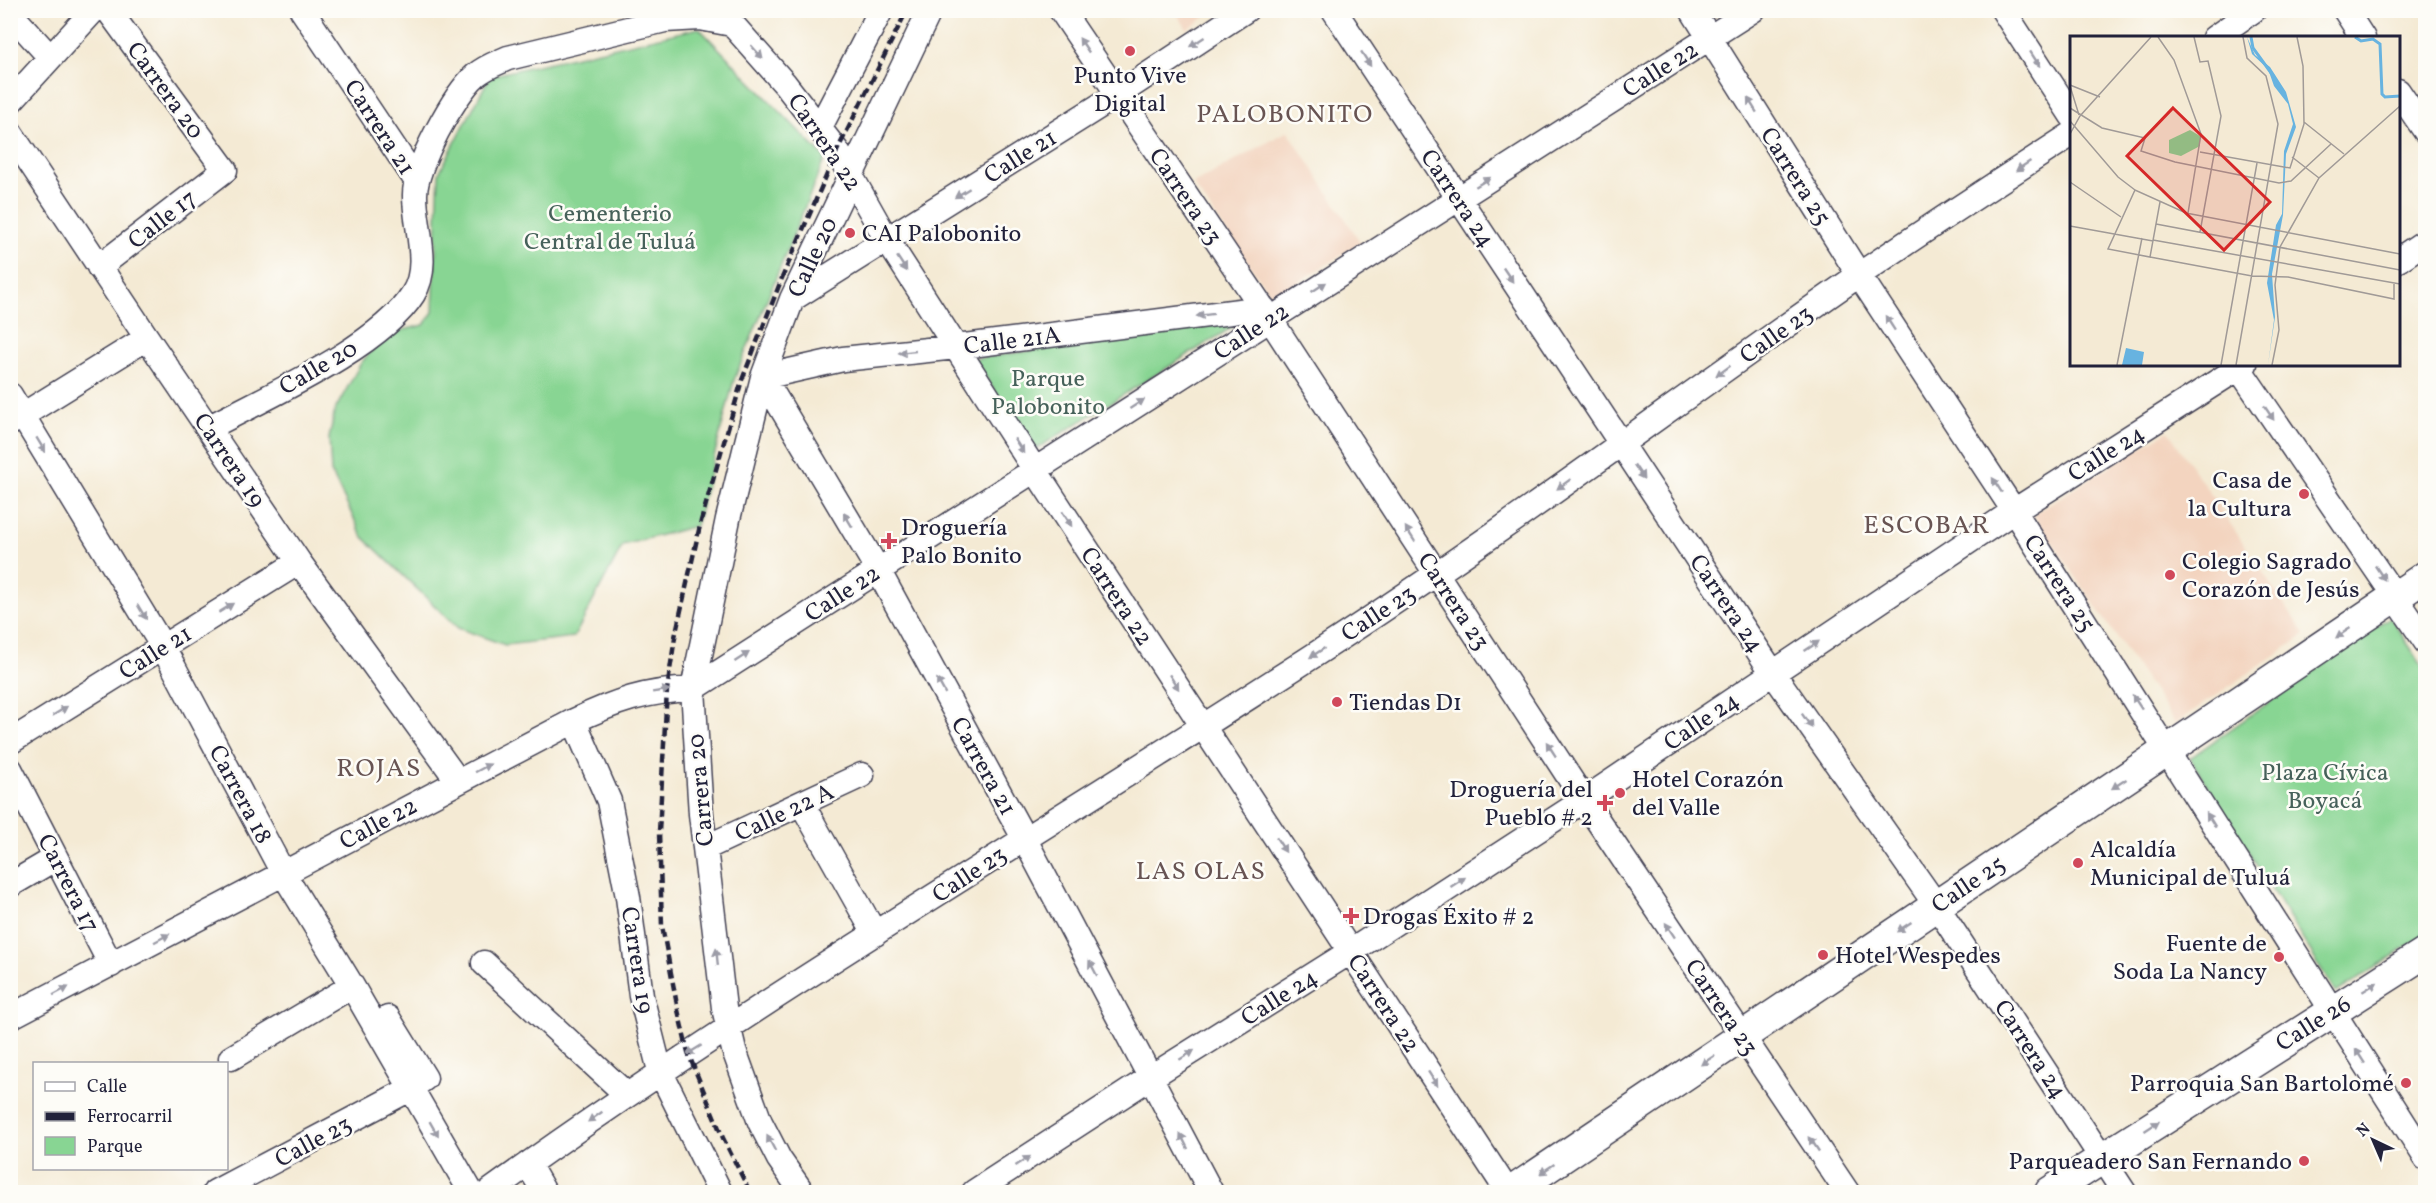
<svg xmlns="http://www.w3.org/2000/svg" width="2436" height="1203" font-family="Vollkorn,serif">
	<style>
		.built { fill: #f3d4bf }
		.green { fill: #88d593; stroke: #557c67; stroke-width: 1.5 }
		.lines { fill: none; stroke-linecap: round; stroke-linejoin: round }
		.minor-casing { stroke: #424052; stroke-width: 27 }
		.major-casing { stroke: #424052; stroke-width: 33 }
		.minor { stroke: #fff; stroke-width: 24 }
		.major { stroke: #fff; stroke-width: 30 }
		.rail { stroke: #22223b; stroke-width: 4.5; stroke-dasharray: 9 4.5; stroke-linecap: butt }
		.oneway { fill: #9c9ca7 }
		.poi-dot { fill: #d1495b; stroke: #fdfcf7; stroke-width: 2 }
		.labels { text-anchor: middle; stroke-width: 5; stroke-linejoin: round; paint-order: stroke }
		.street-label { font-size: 24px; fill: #22223b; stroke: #fdfcf7 }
		.poi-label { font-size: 24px; fill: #22223b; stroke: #fdfcf7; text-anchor: start }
		.park-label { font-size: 24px; fill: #46615a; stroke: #fdfcf7 }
		.neighbourhood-label { font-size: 26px; letter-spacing: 1.5px; fill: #685453; stroke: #fdfcf7 }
		.inset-river { fill: none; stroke: #67b3e0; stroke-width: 3 }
		.inset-road { fill: none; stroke: #a09a97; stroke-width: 1.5 }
		.view { fill: #d62828; fill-opacity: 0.15; stroke: #d62828; stroke-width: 3 }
		.inset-edge { fill: none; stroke: #22223b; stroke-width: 3 }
	</style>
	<rect width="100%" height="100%" fill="#fdfcf7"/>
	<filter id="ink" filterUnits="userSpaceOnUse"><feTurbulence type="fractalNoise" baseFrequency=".0167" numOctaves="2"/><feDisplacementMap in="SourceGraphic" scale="12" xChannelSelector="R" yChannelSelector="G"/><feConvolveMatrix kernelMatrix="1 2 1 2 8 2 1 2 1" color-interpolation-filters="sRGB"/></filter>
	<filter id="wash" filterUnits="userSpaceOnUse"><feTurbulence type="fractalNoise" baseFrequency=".008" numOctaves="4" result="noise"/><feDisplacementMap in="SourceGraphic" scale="24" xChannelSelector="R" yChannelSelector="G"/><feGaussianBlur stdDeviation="1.35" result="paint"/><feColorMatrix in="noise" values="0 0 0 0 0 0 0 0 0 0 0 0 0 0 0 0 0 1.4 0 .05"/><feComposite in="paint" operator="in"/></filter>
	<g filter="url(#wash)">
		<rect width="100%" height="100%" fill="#f4ead4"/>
		<path class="built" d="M1175 11H1214L1187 29Z
			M1288 131 1361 243 1273 298 1193 184Z
			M2168 431 2305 635 2175 723 2033 514Z"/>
		<path class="green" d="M699 28 825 158 734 380 696 526 623 545 574 637 505 645 458 628 363 537 331 472 329 438 335 410 361 363 377 344 399 331 424 325 433 312 439 173 490 76Z
			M1244 320 1033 451 974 359Z
			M2390 617 2425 670V935L2336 993 2190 758Z"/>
	</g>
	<g filter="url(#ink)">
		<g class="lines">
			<defs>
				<path id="minor" d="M302 10 416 180
					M716 10 732 24 785 84 837 151 887 240 1035 470 1508 1192
					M1061 10 1270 319 1584 800 1847 1192
					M1334 10 1773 673 1936 905 2124 1192
					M1692 10 1859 275 2014 511 2426 1158
					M2003 10 2072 116
					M2345 10 2363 38
					M10 13 50 57
					M2214 38 2254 10
					M2398 91 2426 132
					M10 102 94 10
					M820 127 881 10
					M10 132 147 338 299 562 458 781
					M2398 260 2426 241
					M99 267 225 170 108 10
					M792 299 1117 95 1246 10
					M2236 364 2426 642
					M763 377 878 570 1024 838 1211 1192
					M763 377 843 359 956 347 1263 308
					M10 395 163 647 283 873 352 986 471 1192
					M10 423 147 338
					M208 428C264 398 380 347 413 294 431 266 415 226 415 196 414 167 454 94 476 75 485 67 497 63 508 58L665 20 700 18 732 24
					M574 721 609 801 628 897 641 996 660 1071 720 1192
					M10 742 299 562
					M10 769 111 965
					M802 804 875 934
					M705 848 862 775
					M10 885 56 858
					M484 963 627 1095
					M10 1017 574 721C616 701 645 691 693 689L1753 10
					M231 1058 352 986
					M528 1164 544 1192
					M215 1192 410 1089 425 1078 388 1018
					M489 1192C763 994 1056 824 1339 639 1515 524 1683 397 1856 277 1927 228 2000 181 2072 134
					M802 1192 779 1159 760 1122 734 1050 724 1008 701 814 693 689 728 519 763 377 792 299 930 10
					M974 1192 1151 1077 1350 952 1584 800 2014 511 2245 364"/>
				<path id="major" d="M1511 1192 2426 576
					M2050 1192 2426 952"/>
			</defs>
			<use href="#minor" class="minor-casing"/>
			<use href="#major" class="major-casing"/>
			<use href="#minor" class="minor"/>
			<use href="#major" class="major"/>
			<path class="rail" d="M750 1192 723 1138 688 1053 678 1010 662 926 659 832 667 690 675 637 701 521 742 380 782 278 837 151 907 10"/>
		</g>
		<defs><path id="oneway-solid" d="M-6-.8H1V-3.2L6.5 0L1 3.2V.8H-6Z" transform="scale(1.5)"/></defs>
		<g class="oneway">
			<use href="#oneway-solid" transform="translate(1197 42) rotate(147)"/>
			<use href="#oneway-solid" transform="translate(1084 45) rotate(-124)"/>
			<use href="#oneway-solid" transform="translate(757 52) rotate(48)"/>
			<use href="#oneway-solid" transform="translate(1366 59) rotate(57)"/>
			<use href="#oneway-solid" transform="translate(2035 59) rotate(57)"/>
			<use href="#oneway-solid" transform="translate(1752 105) rotate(-122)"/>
			<use href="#oneway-solid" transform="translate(2023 166) rotate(146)"/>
			<use href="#oneway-solid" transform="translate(1483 182) rotate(-32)"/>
			<use href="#oneway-solid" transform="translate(962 193) rotate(148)"/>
			<use href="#oneway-solid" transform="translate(902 264) rotate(57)"/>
			<use href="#oneway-solid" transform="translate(1508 275) rotate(56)"/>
			<use href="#oneway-solid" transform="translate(1319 287) rotate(-33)"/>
			<use href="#oneway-solid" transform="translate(1205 315) rotate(173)"/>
			<use href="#oneway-solid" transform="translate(1890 323) rotate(-123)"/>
			<use href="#oneway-solid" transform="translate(907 352) rotate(174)"/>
			<use href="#oneway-solid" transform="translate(1723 371) rotate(145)"/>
			<use href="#oneway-solid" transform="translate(1137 404) rotate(-33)"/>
			<use href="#oneway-solid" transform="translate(2269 413) rotate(56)"/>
			<use href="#oneway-solid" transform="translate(41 445) rotate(59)"/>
			<use href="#oneway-solid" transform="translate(1019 446) rotate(57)"/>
			<use href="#oneway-solid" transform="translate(1639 472) rotate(56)"/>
			<use href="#oneway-solid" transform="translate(1564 484) rotate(144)"/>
			<use href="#oneway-solid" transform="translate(1997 485) rotate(-123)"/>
			<use href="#oneway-solid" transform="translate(1067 519) rotate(57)"/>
			<use href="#oneway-solid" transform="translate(848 520) rotate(-121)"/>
			<use href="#oneway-solid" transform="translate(1410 534) rotate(-123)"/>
			<use href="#oneway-solid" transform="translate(2380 573) rotate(56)"/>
			<use href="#oneway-solid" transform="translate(226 608) rotate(-32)"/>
			<use href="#oneway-solid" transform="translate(142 612) rotate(59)"/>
			<use href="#oneway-solid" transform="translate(2343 633) rotate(146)"/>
			<use href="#oneway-solid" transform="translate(1812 646) rotate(-34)"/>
			<use href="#oneway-solid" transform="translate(1317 653) rotate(147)"/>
			<use href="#oneway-solid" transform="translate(742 657) rotate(-33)"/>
			<use href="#oneway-solid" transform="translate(1174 682) rotate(57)"/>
			<use href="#oneway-solid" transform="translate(941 686) rotate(-119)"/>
			<use href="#oneway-solid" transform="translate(661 691) rotate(-9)"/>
			<use href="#oneway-solid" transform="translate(2137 702) rotate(-123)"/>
			<use href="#oneway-solid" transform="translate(60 711) rotate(-32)"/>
			<use href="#oneway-solid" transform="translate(1807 721) rotate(55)"/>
			<use href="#oneway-solid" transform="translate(1551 749) rotate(-123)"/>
			<use href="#oneway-solid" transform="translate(483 768) rotate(-28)"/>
			<use href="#oneway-solid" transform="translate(2119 784) rotate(147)"/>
			<use href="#oneway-solid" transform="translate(2211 820) rotate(-122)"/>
			<use href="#oneway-solid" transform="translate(1281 845) rotate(57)"/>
			<use href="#oneway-solid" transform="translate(1458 882) rotate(-33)"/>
			<use href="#oneway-solid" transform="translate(1904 927) rotate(146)"/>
			<use href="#oneway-solid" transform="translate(1670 930) rotate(-123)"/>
			<use href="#oneway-solid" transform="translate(162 938) rotate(-28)"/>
			<use href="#oneway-solid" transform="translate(717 957) rotate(-96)"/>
			<use href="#oneway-solid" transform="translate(1093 968) rotate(-118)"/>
			<use href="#oneway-solid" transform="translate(2370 987) rotate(-32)"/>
			<use href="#oneway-solid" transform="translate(61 991) rotate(-28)"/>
			<use href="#oneway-solid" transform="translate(694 1050) rotate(148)"/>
			<use href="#oneway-solid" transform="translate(1187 1055) rotate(-32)"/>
			<use href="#oneway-solid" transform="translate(2360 1056) rotate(-123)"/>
			<use href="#oneway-solid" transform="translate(1708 1060) rotate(146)"/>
			<use href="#oneway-solid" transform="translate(1433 1079) rotate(57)"/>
			<use href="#oneway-solid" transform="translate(595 1117) rotate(145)"/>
			<use href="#oneway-solid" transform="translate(2152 1126) rotate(-33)"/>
			<use href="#oneway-solid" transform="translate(434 1129) rotate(60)"/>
			<use href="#oneway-solid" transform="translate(1184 1141) rotate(-117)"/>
			<use href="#oneway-solid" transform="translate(771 1143) rotate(-118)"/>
			<use href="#oneway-solid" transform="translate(1814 1144) rotate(-124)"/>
			<use href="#oneway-solid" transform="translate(1023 1161) rotate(-33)"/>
			<use href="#oneway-solid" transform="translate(1547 1169) rotate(146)"/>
		</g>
	</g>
	<g class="poi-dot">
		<circle cx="1130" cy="51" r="6"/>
		<circle cx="850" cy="233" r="6"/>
		<circle cx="2304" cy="494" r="6"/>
		<path d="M886 532h6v6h6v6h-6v6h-6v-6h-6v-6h6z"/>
		<circle cx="2170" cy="575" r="6"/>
		<circle cx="1337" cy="702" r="6"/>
		<circle cx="1620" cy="793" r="6"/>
		<path d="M1602 794h6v6h6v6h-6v6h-6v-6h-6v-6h6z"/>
		<circle cx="2078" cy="863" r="6"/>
		<path d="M1348 907h6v6h6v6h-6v6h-6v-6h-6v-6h6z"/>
		<circle cx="1823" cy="955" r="6"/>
		<circle cx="2279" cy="957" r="6"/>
		<circle cx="2406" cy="1083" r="6"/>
		<circle cx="2304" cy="1161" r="6"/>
	</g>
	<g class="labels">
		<g class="street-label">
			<text transform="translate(1660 69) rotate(-32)" y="8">Calle 22</text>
			<text transform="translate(166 90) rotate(54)" y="8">Carrera 20</text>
			<text transform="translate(380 127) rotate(57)" y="8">Carrera 21</text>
			<text transform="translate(825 142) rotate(56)" y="8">Carrera 22</text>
			<text transform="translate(1020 156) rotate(-32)" y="8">Calle 21</text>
			<text transform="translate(1796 176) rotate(58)" y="8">Carrera 25</text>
			<text transform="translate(1186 196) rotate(56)" y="8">Carrera 23</text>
			<text transform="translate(1458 198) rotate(56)" y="8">Carrera 24</text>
			<text transform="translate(162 219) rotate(-38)" y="8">Calle 17</text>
			<text transform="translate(812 257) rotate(-65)" y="8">Calle 20</text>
			<text transform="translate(1251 331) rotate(-33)" y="8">Calle 22</text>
			<text transform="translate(1776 334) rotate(-35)" y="8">Calle 23</text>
			<text transform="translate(1012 340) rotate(-7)" y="8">Calle 21A</text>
			<text transform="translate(318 367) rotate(-30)" y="8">Calle 20</text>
			<text transform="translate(2106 453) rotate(-32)" y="8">Calle 24</text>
			<text transform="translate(230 460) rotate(56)" y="8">Carrera 19</text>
			<text transform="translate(2060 583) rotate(57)" y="8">Carrera 25</text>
			<text transform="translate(842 593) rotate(-33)" y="8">Calle 22</text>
			<text transform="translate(1117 596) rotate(57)" y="8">Carrera 22</text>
			<text transform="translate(1454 601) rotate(57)" y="8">Carrera 23</text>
			<text transform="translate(1727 603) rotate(56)" y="8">Carrera 24</text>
			<text transform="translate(1378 613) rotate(-33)" y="8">Calle 23</text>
			<text transform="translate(155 652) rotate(-32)" y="8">Calle 21</text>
			<text transform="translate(1701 721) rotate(-34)" y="8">Calle 24</text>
			<text transform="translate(984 766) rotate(61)" y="8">Carrera 21</text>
			<text transform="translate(700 790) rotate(-95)" y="8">Carrera 20</text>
			<text transform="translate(241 794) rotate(62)" y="8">Carrera 18</text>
			<text transform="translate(784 812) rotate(-25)" y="8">Calle 22 A</text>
			<text transform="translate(378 823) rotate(-28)" y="8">Calle 22</text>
			<text transform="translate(969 874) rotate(-33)" y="8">Calle 23</text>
			<text transform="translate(69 883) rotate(63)" y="8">Carrera 17</text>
			<text transform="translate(1968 884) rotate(-34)" y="8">Calle 25</text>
			<text transform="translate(638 960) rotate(81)" y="8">Carrera 19</text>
			<text transform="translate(1279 997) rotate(-32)" y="8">Calle 24</text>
			<text transform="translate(1384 1003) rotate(57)" y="8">Carrera 22</text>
			<text transform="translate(1722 1007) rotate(56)" y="8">Carrera 23</text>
			<text transform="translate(2313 1023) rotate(-32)" y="8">Calle 26</text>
			<text transform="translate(2031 1049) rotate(57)" y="8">Carrera 24</text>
			<text transform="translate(313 1141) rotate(-28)" y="8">Calle 23</text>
		</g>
		<g class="poi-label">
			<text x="1130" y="83" text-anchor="middle">Punto Vive<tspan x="1130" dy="28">Digital</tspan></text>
			<text x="862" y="241">CAI Palobonito</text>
			<text x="2292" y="488" text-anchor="end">Casa de<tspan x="2292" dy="28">la Cultura</tspan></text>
			<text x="901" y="535">Droguería<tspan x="901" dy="28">Palo Bonito</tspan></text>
			<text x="2182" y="569">Colegio Sagrado<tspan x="2182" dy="28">Corazón de Jesús</tspan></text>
			<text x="1349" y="710">Tiendas D1</text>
			<text x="1632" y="787">Hotel Corazón<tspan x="1632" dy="28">del Valle</tspan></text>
			<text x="1593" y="797" text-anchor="end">Droguería del<tspan x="1593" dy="28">Pueblo # 2</tspan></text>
			<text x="2090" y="857">Alcaldía<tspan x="2090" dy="28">Municipal de Tuluá</tspan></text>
			<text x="1363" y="924">Drogas Éxito # 2</text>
			<text x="2267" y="951" text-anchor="end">Fuente de<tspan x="2267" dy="28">Soda La Nancy</tspan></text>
			<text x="1835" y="963">Hotel Wespedes</text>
			<text x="2394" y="1091" text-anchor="end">Parroquia San Bartolomé</text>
			<text x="2292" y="1169" text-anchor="end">Parqueadero San Fernando</text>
		</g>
		<g class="park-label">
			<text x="610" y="221">Cementerio<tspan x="610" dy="28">Central de Tuluá</tspan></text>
			<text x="1048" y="386">Parque<tspan x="1048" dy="28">Palobonito</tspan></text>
			<text x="2325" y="780">Plaza Cívica<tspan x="2325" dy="28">Boyacá</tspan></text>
		</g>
		<g class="neighbourhood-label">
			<text x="1285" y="122">PALOBONITO</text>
			<text x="1927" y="533">ESCOBAR</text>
			<text x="379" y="776">ROJAS</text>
			<text x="1201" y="879">LAS OLAS</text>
		</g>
	</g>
	<g transform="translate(2070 36)">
		<rect width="330" height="330" fill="#f4ead4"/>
		<path d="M120 94 130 100V110L111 120 99 117V104Z" fill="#88d593"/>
		<path d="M177 1 185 19 200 31 216 56 226 91 216 118 213 179 202 238 205 281 198 329 204 284 197 247 206 189 212 178 214 115 223 88 218 68 204 50 198 33 182 18ZM56 312 74 316 72 329H52Z" fill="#67b3e0"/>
		<path class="inset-river" d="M181 1 183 12 204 41M285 1 291 5 303 3 310 8 312 58 315 61 330 60"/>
		<path class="inset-road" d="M88 1 104 24 131 98 118 177M124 1 130 26 138 25 151 80 130 196M0 49 30 61M0 50 9 79M0 72 32 92 75 102 71 115 105 126 209 147 221 145 261 108M0 85 48 141 65 154M234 86 274 118M0 98 10 80 81 1M130 116 220 132 234 88 233 30 227 1M222 121 249 142M0 146 51 181M90 166 80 221 38 213 65 154 116 177 330 218M86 188 330 234M0 190 83 205M83 204 330 248M80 221 182 240 218 241 324 263V248M47 329 72 202M151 329 187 127M166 329 208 88 196 40 177 22 173 1M202 329 209 294 205 249 210 211 249 142 330 70"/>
		<path class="view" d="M103 72 200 166 154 214 57 120Z"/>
		<rect width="330" height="330" class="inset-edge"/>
	</g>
	<rect width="2436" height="1203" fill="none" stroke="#fdfcf7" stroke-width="36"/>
	<rect x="33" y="1062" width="195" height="108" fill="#fdfcf7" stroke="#a5a5ac" stroke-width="1.5"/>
	<rect x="45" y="1082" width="30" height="9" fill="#ffffff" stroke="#a5a5ac" stroke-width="1.5"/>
	<text x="87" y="1092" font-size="18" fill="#22223b">Calle</text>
	<rect x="45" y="1112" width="30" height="9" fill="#22223b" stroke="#a5a5ac" stroke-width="1.5"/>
	<text x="87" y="1122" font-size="18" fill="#22223b">Ferrocarril</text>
	<rect x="45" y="1137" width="30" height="18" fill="#88d593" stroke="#a5a5ac" stroke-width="1.5"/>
	<text x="87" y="1152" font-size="18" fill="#22223b">Parque</text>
	<g transform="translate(2373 1140) rotate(316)" stroke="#fdfcf7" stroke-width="4.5" paint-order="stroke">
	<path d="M0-4.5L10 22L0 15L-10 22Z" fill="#22223b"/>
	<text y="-9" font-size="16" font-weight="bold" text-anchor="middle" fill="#22223b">N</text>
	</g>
</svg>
